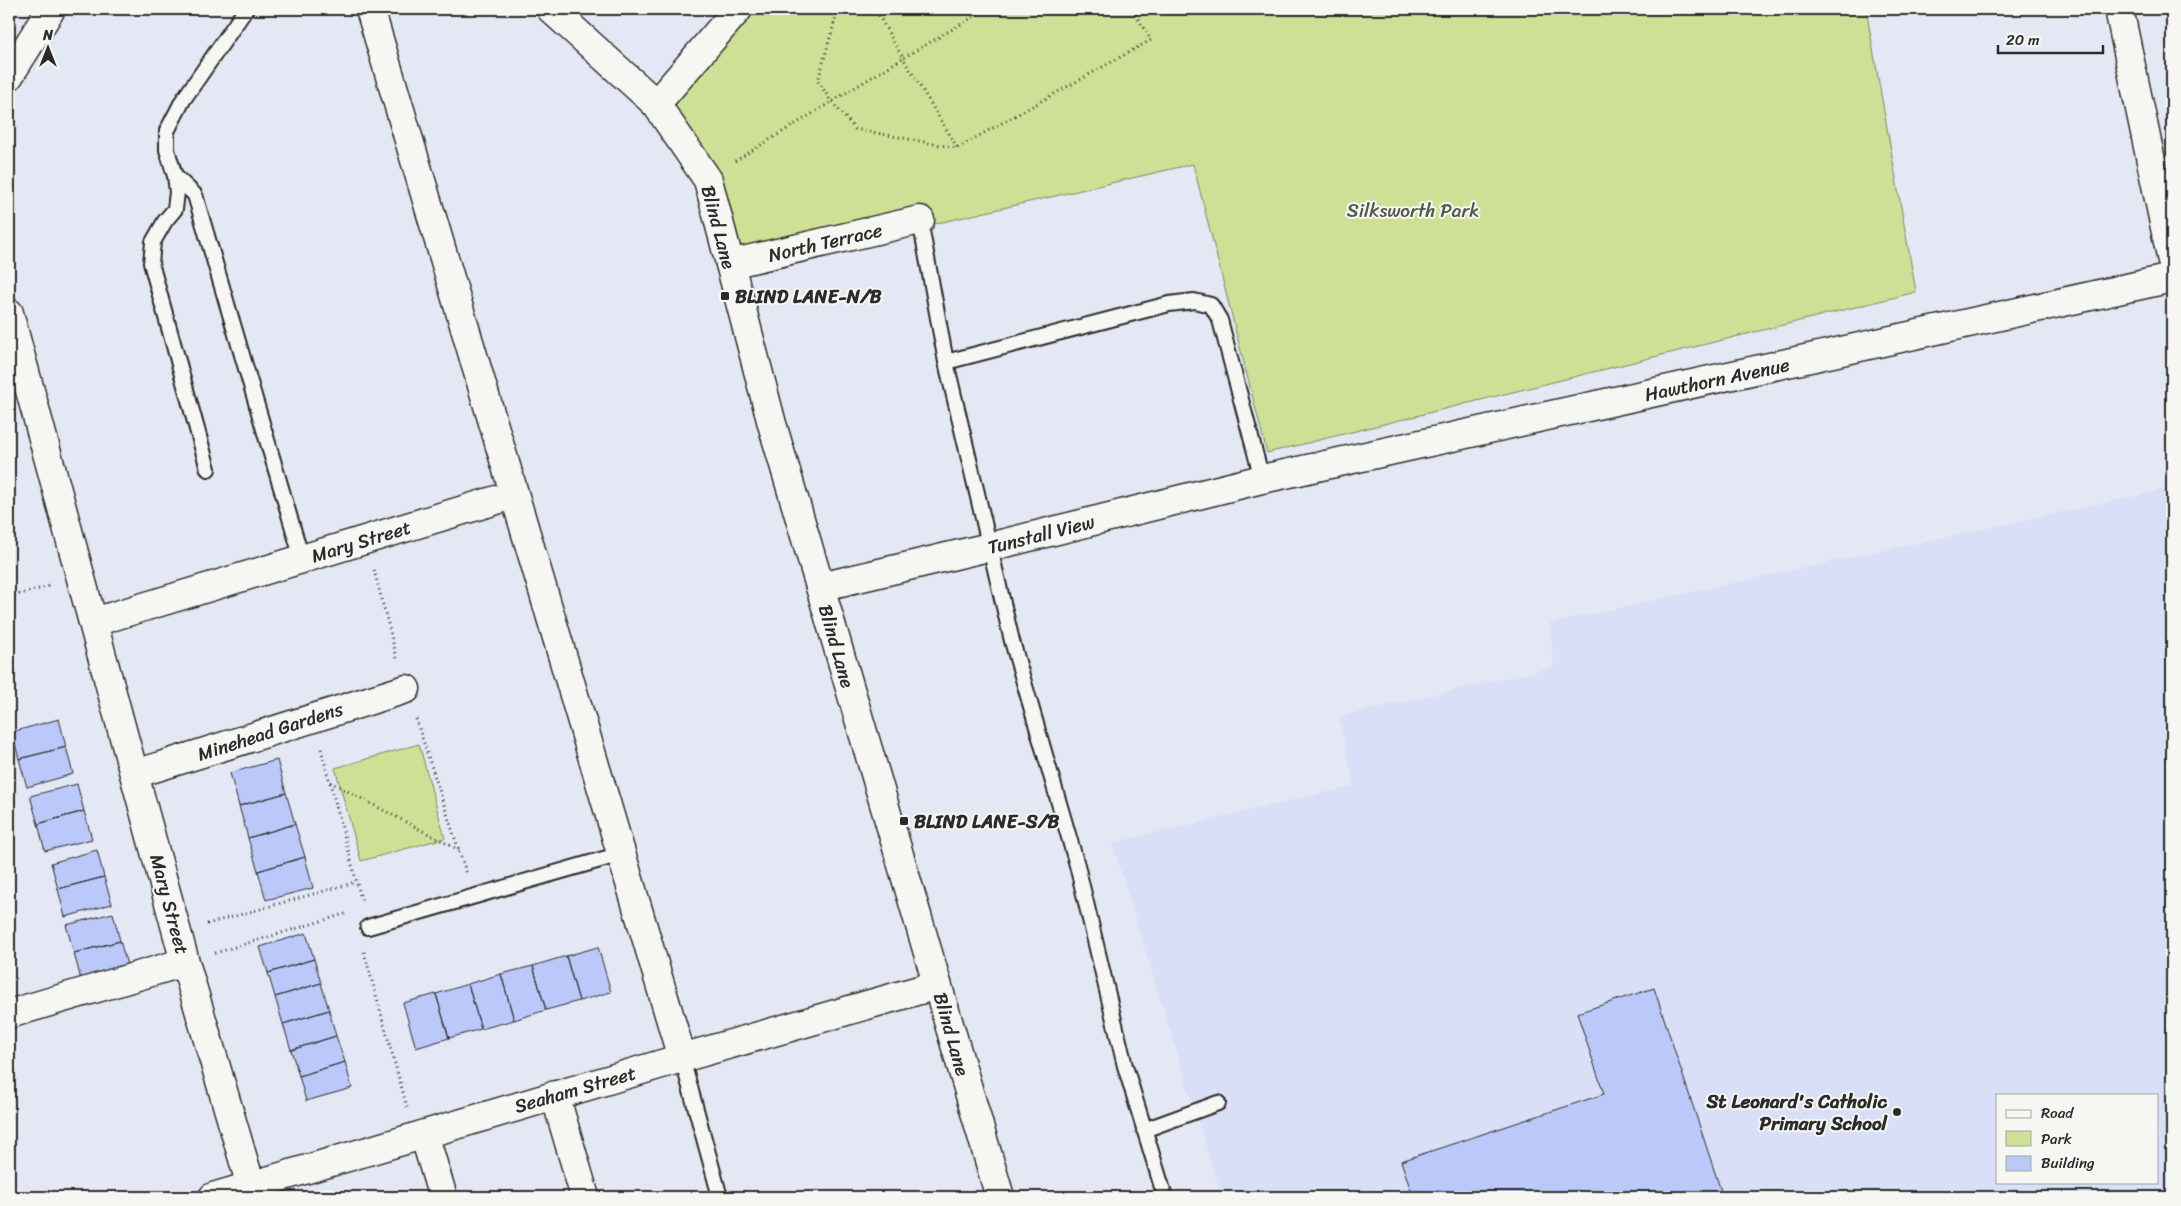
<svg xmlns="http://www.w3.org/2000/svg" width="2181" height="1206" font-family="Sriracha,sans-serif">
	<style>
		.built { fill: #d8dff6; fill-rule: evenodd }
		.green { fill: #cde095; stroke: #7c8660 }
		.building { fill: #bbc9fa; stroke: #2b2b2b }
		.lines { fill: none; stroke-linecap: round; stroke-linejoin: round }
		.lane-casing { stroke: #2b2b2b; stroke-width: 18 }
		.street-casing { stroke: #2b2b2b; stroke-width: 31 }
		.secondary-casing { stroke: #2b2b2b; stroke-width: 31 }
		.path { stroke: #2b2b2b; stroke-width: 3; stroke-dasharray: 1 4; stroke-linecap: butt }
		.lane { stroke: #f6f6f2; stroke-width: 14 }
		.street { stroke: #f6f6f2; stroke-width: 28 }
		.secondary { stroke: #f6f6f2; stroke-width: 28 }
		.poi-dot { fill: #2b2b2b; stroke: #f6f6f2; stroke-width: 2 }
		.labels { text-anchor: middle; stroke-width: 4; stroke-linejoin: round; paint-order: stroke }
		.park-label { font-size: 19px; fill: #545846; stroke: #f6f6f2 }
		.street-label { font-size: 19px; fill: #2b2b2b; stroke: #f6f6f2 }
		.poi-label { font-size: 19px; font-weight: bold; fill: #2b2b2b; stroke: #f6f6f2; text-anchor: start }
	</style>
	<rect width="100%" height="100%" fill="#e4e8f4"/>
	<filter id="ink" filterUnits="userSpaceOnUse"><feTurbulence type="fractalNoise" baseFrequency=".02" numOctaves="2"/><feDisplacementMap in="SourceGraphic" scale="10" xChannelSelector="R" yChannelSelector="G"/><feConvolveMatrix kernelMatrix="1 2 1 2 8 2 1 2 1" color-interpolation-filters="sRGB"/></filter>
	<g filter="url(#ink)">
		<path class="built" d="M2172 488V1197H1222L1112 843 1354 786 1339 717 1554 667 1550 623ZM1997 1095H2157V1182H1997Z"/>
		<path class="green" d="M748 9H1866L1916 292 1267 453 1193 164 934 224 922 211 736 255 656 104Z
			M419 744 445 838 361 861 335 768Z"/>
		<path class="building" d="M59 719 66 747 19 759 12 732Z
			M66 747 73 774 27 787 19 759Z
			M277 760 286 793 239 806 230 773Z
			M77 784 84 811 38 824 30 796Z
			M286 793 295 824 248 838 239 806Z
			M84 811 92 839 45 851 38 824Z
			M295 824 305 857 258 871 248 838Z
			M97 850 104 877 58 889 51 863Z
			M305 857 313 888 266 900 258 871Z
			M104 877 112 904 65 917 58 889Z
			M113 913 120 941 74 953 66 925Z
			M306 933 314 959 268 973 260 947Z
			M120 941 128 968 81 980 74 953Z
			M598 947 611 992 579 1001 566 956Z
			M566 956 579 1001 546 1010 533 966Z
			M314 959 321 983 275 997 268 973Z
			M533 966 546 1010 514 1020 501 974Z
			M501 974 514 1020 481 1029 468 984Z
			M321 983 329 1010 283 1024 275 997Z
			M468 984 481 1029 449 1038 436 994Z
			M1654 988 1723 1197H1413L1401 1161 1604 1094 1577 1013Z
			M436 994 449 1038 416 1048 403 1003Z
			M329 1010 336 1036 291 1050 283 1024Z
			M336 1036 345 1062 299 1076 291 1050Z
			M345 1062 352 1088 306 1101 299 1076Z"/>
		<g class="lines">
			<defs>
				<path id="lane" d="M175 176 195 195 302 559
					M920 220 946 362 1012 641 1077 865 1125 1066 1165 1197
					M946 362 1169 304 1194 301 1211 305 1220 320 1262 479
					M208 469 151 263 153 242 165 221 175 209 177 192 175 176 167 150V131L183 100 246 9
					M368 927 621 854
					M682 1058 720 1197
					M1144 1130 1218 1103"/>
				<path id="street" d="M370 9 682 1058
					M2119 9 2172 261
					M9 76 51 9
					M656 104 738 9
					M730 264 920 220
					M9 313 185 962 251 1186
					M820 587 989 547 1262 479 2172 278
					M94 622 513 495
					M135 774 406 689
					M9 1014 185 962
					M555 1095 585 1197
					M424 1134 443 1197
					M213 1197 682 1058 937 985"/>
				<path id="secondary" d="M551 9 656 104 708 180 772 424 1000 1197"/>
			</defs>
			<use href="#lane" class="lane-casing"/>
			<use href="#street" class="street-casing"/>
			<use href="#secondary" class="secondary-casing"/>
			<path class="path" d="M838 9 818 81 831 101 855 129 957 148 1151 40 1132 9
				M957 147 903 58 987 9
				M735 161 903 58 875 9
				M374 570 397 658
				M9 597 50 586
				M416 719 466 872
				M321 749 362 902
				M330 782 459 850
				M207 924 356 882
				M364 952 407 1107
				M215 953 348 913"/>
			<use href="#lane" class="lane"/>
			<use href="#street" class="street"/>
			<use href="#secondary" class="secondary"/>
		</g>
	</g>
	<g class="poi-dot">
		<rect x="720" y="291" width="10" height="10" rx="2.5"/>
		<rect x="899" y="816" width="10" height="10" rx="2.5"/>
		<circle cx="1897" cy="1112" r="5"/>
	</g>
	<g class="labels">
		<g class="park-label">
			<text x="1413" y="217">Silksworth Park</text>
		</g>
		<g class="street-label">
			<text transform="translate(719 227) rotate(75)" y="7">Blind Lane</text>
			<text transform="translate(825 242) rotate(-13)" y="7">North Terrace</text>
			<text transform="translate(1717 379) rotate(-12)" y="7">Hawthorn Avenue</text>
			<text transform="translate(1041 534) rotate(-14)" y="7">Tunstall View</text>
			<text transform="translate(361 541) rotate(-17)" y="7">Mary Street</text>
			<text transform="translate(837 646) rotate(74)" y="7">Blind Lane</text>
			<text transform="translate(270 731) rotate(-18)" y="7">Minehead Gardens</text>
			<text transform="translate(170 904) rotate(75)" y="7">Mary Street</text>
			<text transform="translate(952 1034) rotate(74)" y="7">Blind Lane</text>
			<text transform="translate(575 1089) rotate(-16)" y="7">Seaham Street</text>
		</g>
		<g class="poi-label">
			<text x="735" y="303">BLIND LANE-N/B</text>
			<text x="914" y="828">BLIND LANE-S/B</text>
			<text x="1887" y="1108" text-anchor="end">St Leonard's Catholic<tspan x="1887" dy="22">Primary School</tspan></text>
		</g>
	</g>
	<rect width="2181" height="1206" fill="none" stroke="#f6f6f2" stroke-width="30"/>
	<rect x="15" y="15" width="2151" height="1176" fill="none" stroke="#2b2b2b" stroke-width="2" filter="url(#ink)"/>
	<rect x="1996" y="1094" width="162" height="90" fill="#f6f6f2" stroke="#a5a5a2"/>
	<rect x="2006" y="1110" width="25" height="8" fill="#f6f6f2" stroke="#a5a5a2"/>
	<text x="2041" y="1118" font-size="15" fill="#2b2b2b">Road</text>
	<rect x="2006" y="1131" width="25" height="15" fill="#cde095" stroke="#a5a5a2"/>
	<text x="2041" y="1144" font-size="15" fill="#2b2b2b">Park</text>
	<rect x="2006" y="1156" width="25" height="15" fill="#bbc9fa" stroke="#a5a5a2"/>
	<text x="2041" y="1168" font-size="15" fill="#2b2b2b">Building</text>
	<g transform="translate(48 48)" stroke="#f6f6f2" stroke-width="4" paint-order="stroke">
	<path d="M0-4L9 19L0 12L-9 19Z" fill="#2b2b2b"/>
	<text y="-8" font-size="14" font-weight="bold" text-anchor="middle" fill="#2b2b2b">N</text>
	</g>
	<path d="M1998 45v8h105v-8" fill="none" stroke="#2b2b2b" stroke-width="2.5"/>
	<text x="2006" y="45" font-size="15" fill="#2b2b2b" stroke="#f6f6f2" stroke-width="4" paint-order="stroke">20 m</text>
</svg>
